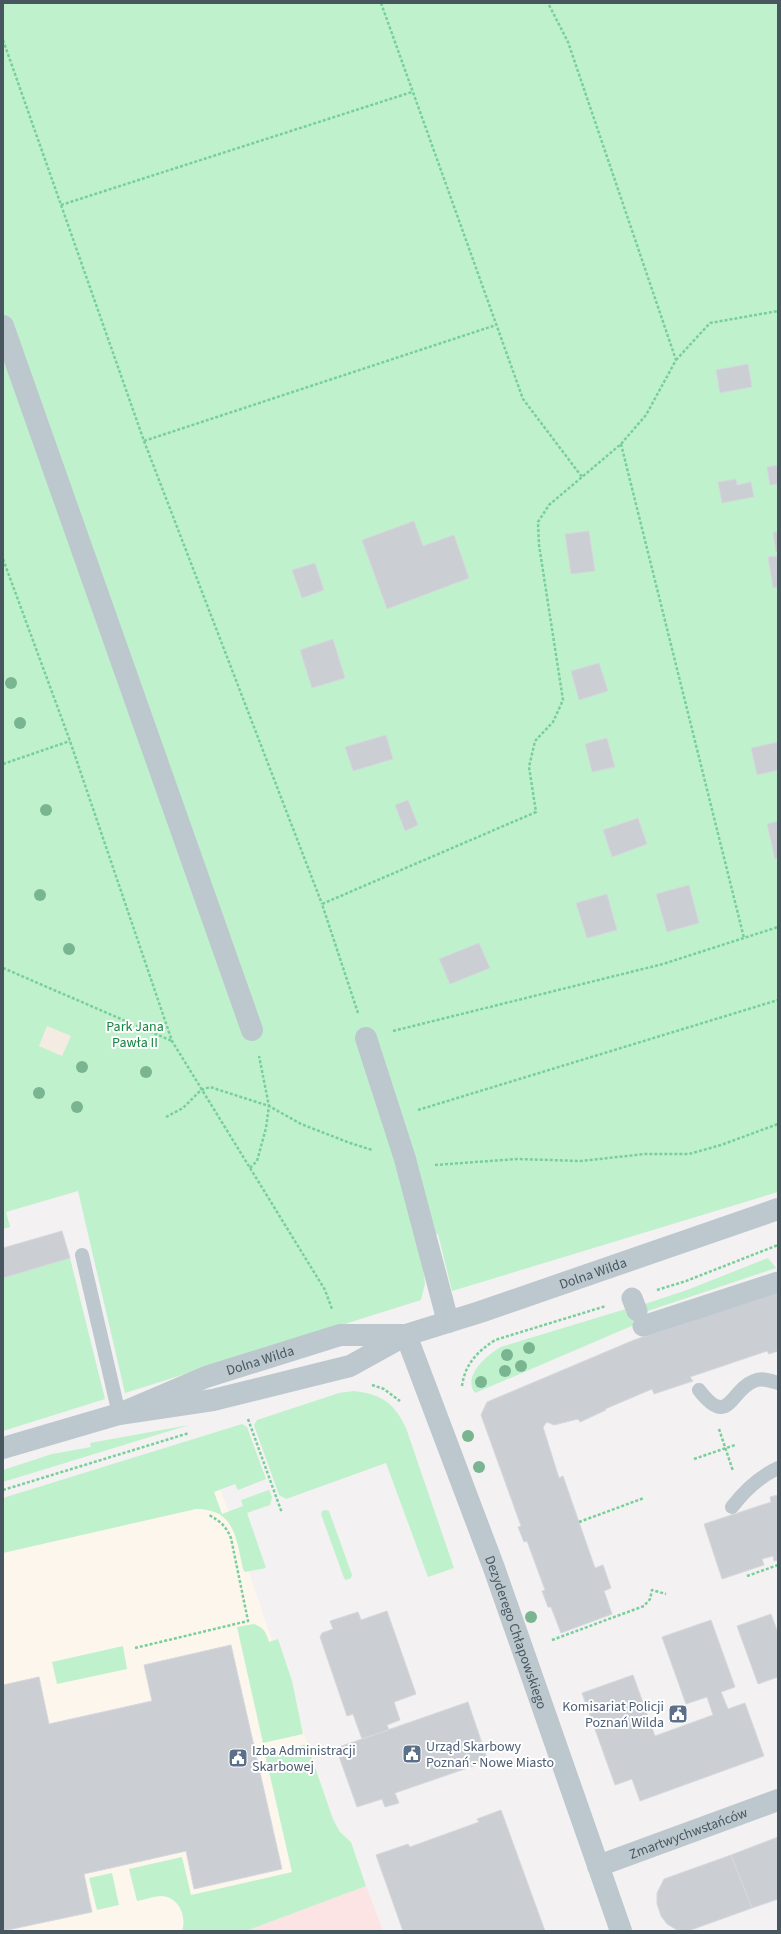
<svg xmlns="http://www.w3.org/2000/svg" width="781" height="1934" font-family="'Source Sans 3',sans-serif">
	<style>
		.commercial { fill: #fdf6ec }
		.medical { fill: #fce3e4 }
		.green { fill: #c0f1cd }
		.sand { fill: #f4ece2 }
		.building { fill: #cbcfd4; stroke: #d5d8dd }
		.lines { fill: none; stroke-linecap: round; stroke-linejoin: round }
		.path { stroke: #77d099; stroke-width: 2.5; stroke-dasharray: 3 2; stroke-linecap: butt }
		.service { stroke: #bcc7ce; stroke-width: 14 }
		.pedestrian { stroke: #bcc7ce; stroke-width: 21 }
		.minor { stroke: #bcc7ce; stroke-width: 22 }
		.tertiary { stroke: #bcc7ce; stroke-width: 22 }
		.tree { fill: #79b590 }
		.labels { text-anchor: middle; stroke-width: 4; stroke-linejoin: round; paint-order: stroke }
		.park-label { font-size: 14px; fill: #158440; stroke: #fff }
		.street-label { font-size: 14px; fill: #48575f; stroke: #fff }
		.service-label { font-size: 14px; fill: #4e5e75; stroke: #fff; text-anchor: start }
	</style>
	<rect width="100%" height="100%" fill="#f3f1f1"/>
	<path class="commercial" d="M213 1467 333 1819 340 1832 351 1842 366 1886 246 1931H3V1515Z"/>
	<path class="medical" d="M366 1886 383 1931H246Z"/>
	<path class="green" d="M3 3H778V1192L452 1291 438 1234 420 1239 425 1284 421 1300 125 1393 78 1191 6 1212 10 1227 3 1229Z
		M70 1258 105 1399 3 1431V1278Z
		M768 1258 776 1268 642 1313 639 1306 687 1290Z
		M629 1308 634 1325 475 1393C462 1376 487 1355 501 1347Z
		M354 1391C382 1394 394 1403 406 1428L454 1568 428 1577 386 1463 286 1499 279 1495 254 1425 257 1420 339 1393Z
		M242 1424 247 1427 266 1479 238 1490 235 1484 214 1492 222 1514 243 1506 241 1500 269 1490 272 1497 270 1505 247 1513 266 1568 245 1572 243 1569C236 1538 235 1509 196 1509L3 1553V1498Z
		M189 1425 3 1482V1470L52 1454 91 1447 90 1443Z
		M326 1510 329 1511 352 1575 351 1578 346 1580 344 1578 321 1514 322 1511Z
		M254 1624C264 1628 266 1632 269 1642L278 1639 292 1681 303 1734 263 1743 237 1627Z
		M123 1646 127 1669 57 1684 52 1662Z
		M307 1744 333 1819 340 1832 351 1842 366 1886 246 1931H182C187 1916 179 1897 161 1896 154 1896 144 1900 137 1901L129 1869 182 1857 191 1895 292 1872 265 1754Z
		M112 1873 119 1905 97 1910 89 1878Z"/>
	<path class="sand" d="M47 1026 71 1036 62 1056 39 1046Z"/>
	<path class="building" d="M748 364 752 387 720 393 716 370Z
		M778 465V484L770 485 767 467Z
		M736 479 737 485 751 482 754 497 722 503 718 482Z
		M414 521 423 546 454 535 469 578 387 609 362 540Z
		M589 531 595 571 571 574 565 534Z
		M773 532H778V552H776Z
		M778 556V587L773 588 768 557Z
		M315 563 324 590 302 598 292 570Z
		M333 639 345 678 312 688 300 650Z
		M599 663 608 691 579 700 571 671Z
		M386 735 393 759 353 771 345 747Z
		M607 738 615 767 592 772 585 744Z
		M778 742V770L757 775 751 748Z
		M408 800 418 825 405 831 395 805Z
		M638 818 647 844 612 857 603 830Z
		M778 821V858L775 859 767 824Z
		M689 885 699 923 667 932 656 894Z
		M607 894 617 930 587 938 576 903Z
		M479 943 490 968 450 984 439 959Z
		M62 1231 70 1258 3 1278V1248Z
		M778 1291V1351L769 1354 767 1351 690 1377 693 1381 654 1394 652 1389 605 1409 606 1410 580 1422 578 1419 554 1425 547 1422 543 1427 559 1478 563 1476 595 1568 603 1565 611 1588 604 1591 612 1614 561 1633 551 1607H548L542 1591 545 1590 527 1541 524 1542 518 1527 521 1526 481 1415 487 1402 634 1340Z
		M778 1495V1560L774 1561 773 1556 762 1559 764 1565 722 1579 704 1524 771 1502 770 1497Z
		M387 1611 416 1694 394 1702 400 1720 387 1725 389 1730 362 1739 353 1714 347 1716 320 1637 322 1633 333 1629 330 1621 358 1612 361 1620Z
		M771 1614 778 1633V1677L758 1684 737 1626Z
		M711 1620 735 1687 721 1692 728 1709 745 1703 764 1756 640 1801 632 1779 615 1785 582 1693 633 1675 655 1736 713 1715 707 1697 686 1704 662 1637Z
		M231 1645 282 1869 194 1889 186 1851 84 1874 92 1912 3 1931V1685L39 1677 49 1724 152 1701 144 1665Z
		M468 1702 488 1761 395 1793 399 1803 385 1807 382 1799 357 1807 336 1748Z
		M501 1810 545 1931H403L376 1855 408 1844 410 1847 479 1822 477 1819Z
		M778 1837V1899L752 1908 731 1855Z
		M731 1855 752 1908 688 1931 677 1930 667 1924 661 1916 657 1904V1893L664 1879Z"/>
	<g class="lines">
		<path class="path" d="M381 3 523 399 582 477
			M3 40 144 441 322 904
			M61 205 412 92
			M676 360 710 323 778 311
			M144 441 496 325
			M621 444 744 938
			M3 559 70 741 172 1041 325 1290 332 1309
			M3 764 70 741
			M3 968 172 1041
			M358 1013 322 904 536 812 529 767 535 741 553 722 563 700 539 545 538 522 549 505 621 444 646 415 676 360 568 42 548 3
			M393 1031 663 964 778 927
			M418 1110 778 1000
			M166 1117 183 1108 201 1090 210 1087 269 1106 301 1124 350 1143 372 1150
			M435 1165 517 1159 581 1161 645 1154H689L721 1145 778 1124
			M250 1168 257 1161 266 1128 269 1106 259 1056
			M657 1290 686 1281 778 1245
			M372 1385 384 1389 400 1401
			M462 1386C465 1364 477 1352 495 1340L606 1306
			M248 1419 282 1513
			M719 1429 733 1471
			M694 1459 735 1445
			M3 1490 189 1433
			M579 1522 644 1498
			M747 1576 778 1565
			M552 1640 644 1606 650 1599 652 1590 666 1594
			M135 1648 248 1621 231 1538C226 1526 220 1521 209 1515"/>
		<path class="service" d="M82 1255 119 1414
			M699 1390C729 1429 730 1390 754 1381 761 1377 771 1381 778 1383
			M732 1507C745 1490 759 1477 778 1468"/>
		<path class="pedestrian" d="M632 1298 637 1311
			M643 1326 778 1282"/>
		<g class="minor">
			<path d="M3 326 252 1030"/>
			<path d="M366 1038 405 1159 448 1322"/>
			<path id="s1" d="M406 1335 494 1568 621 1931"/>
			<path id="s2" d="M598 1866 778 1800"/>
		</g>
		<g class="tertiary">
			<path id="s3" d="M119 1414 213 1400 350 1366 406 1335 480 1312 778 1209"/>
			<path id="s4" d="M3 1448 119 1414 206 1377 340 1335H403"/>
		</g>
	</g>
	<g class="tree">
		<circle cx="11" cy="683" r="6"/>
		<circle cx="20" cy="723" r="6"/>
		<circle cx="46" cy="810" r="6"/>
		<circle cx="40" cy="895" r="6"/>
		<circle cx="69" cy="949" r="6"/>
		<circle cx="82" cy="1067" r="6"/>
		<circle cx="146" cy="1072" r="6"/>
		<circle cx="39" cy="1093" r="6"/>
		<circle cx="77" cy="1107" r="6"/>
		<circle cx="529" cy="1348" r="6"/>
		<circle cx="507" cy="1355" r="6"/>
		<circle cx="521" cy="1366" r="6"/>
		<circle cx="505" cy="1371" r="6"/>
		<circle cx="481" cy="1382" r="6"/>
		<circle cx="468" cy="1436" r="6"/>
		<circle cx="479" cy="1467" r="6"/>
		<circle cx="531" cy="1617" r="6"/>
	</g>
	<defs>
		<symbol id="civic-square" viewBox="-11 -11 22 22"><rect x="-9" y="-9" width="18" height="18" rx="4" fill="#5c6f8a" stroke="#fff"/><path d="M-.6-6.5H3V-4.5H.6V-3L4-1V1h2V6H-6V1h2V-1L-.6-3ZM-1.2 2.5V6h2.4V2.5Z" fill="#fff"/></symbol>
	</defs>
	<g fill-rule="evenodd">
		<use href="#civic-square" x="667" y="1703" width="22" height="22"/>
		<use href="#civic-square" x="401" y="1743" width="22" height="22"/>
		<use href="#civic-square" x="227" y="1747" width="22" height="22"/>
	</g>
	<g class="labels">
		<g class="park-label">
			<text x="135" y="1031">Park Jana<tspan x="135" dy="16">Pawła II</tspan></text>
		</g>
		<g class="street-label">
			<text dy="5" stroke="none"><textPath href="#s3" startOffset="497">Dolna Wilda</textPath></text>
			<text dy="5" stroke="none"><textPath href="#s4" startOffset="272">Dolna Wilda</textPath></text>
			<text dy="5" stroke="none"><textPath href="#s1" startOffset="317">Dezyderego Chłapowskiego</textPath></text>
			<text dy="5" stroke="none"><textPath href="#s2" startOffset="96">Zmartwychwstańców</textPath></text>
		</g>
		<g class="service-label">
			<text x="664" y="1711" text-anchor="end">Komisariat Policji<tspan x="664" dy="16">Poznań Wilda</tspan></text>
			<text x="426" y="1751">Urząd Skarbowy<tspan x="426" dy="16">Poznań - Nowe Miasto</tspan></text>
			<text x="252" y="1755">Izba Administracji<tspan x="252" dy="16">Skarbowej</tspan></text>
		</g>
	</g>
	<rect width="781" height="1934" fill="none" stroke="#48575f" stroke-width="8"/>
</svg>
